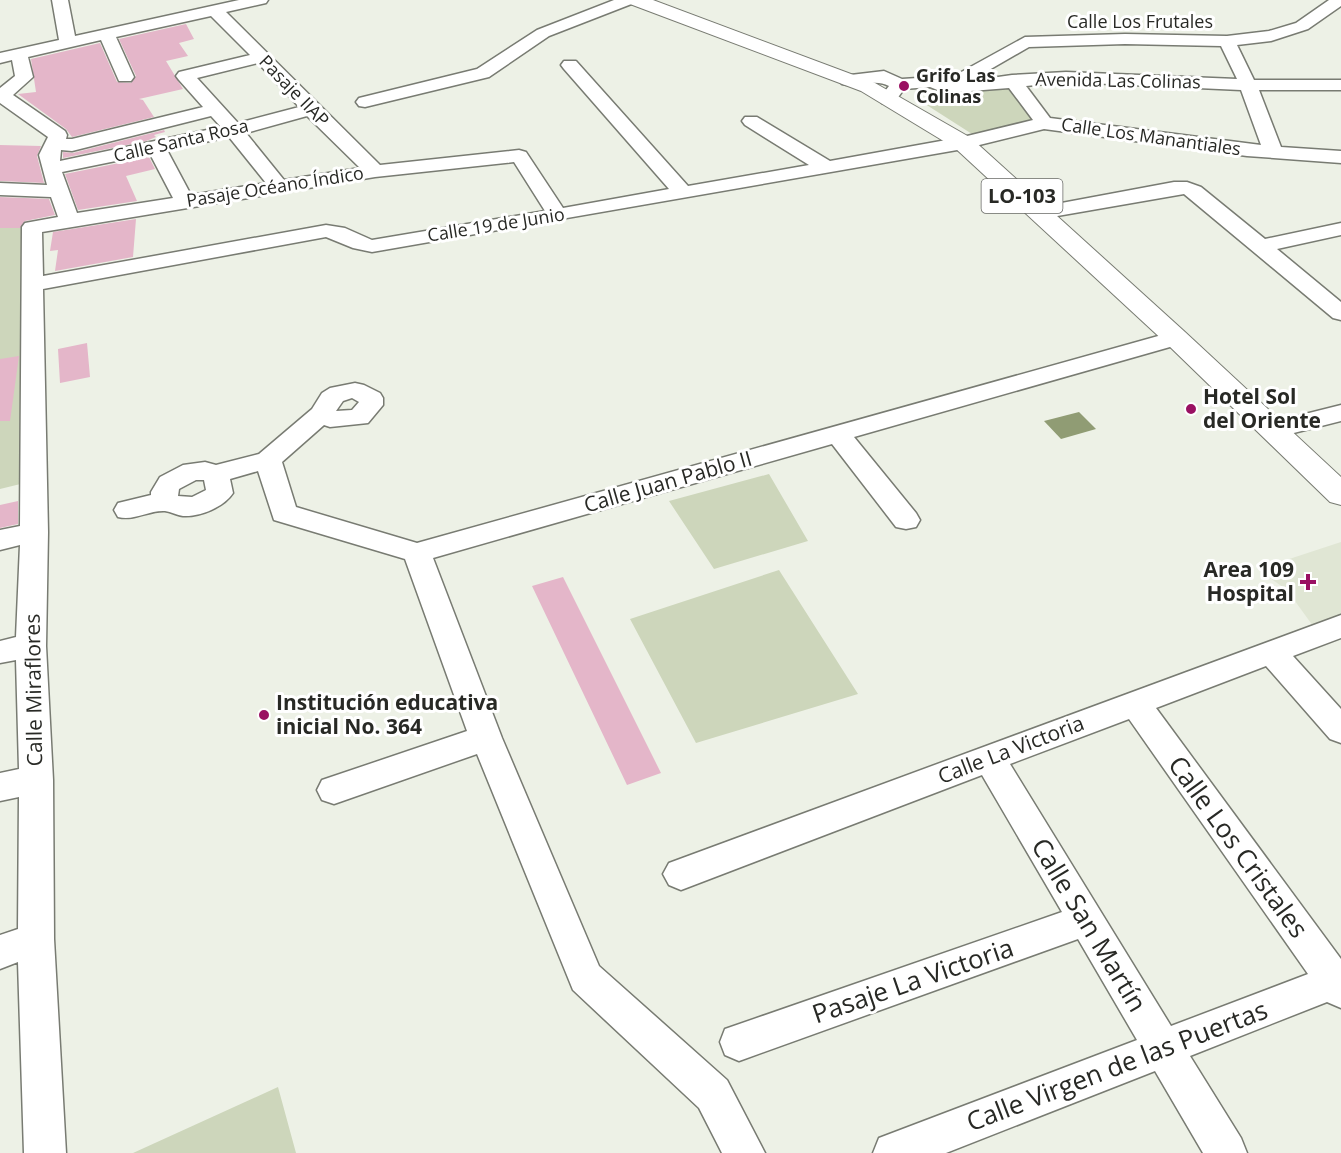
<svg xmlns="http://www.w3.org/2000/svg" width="1341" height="1153" font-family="'Open Sans',sans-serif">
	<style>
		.built { fill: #e0e6d4 }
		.green { fill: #cdd6bb }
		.water { fill: #909c74 }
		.building { fill: #e4b6c9 }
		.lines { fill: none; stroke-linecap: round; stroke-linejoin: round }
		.minor-casing { stroke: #787b72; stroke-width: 3 }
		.major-casing { stroke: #787b72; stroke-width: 2 }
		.minor { fill: #fff; fill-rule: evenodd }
		.major { fill: #fff; fill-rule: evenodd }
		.poi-dot { fill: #9a1062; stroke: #fff; stroke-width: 2 }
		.labels { text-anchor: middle; stroke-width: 6; stroke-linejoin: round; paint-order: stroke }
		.far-street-label { font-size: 18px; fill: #282925; stroke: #fff }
		.far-poi-label { font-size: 18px; font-weight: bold; fill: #282925; stroke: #fff; text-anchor: start }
		.shield { fill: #fff; stroke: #686966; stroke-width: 1.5 }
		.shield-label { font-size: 20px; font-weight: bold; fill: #282925 }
		.poi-label { font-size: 21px; font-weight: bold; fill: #282925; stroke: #fff; text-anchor: start }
		.street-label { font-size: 21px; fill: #282925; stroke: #fff }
		.near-street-label { font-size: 26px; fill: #282925; stroke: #fff }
	</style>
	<rect width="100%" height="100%" fill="#edf1e6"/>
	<path class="built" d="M1341 542V617L1313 626 1287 590 1263 573 1274 564Z"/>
	<path class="green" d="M1011 87 1042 126 983 141 922 102 937 97Z
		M0 225 32 227 45 478 0 489Z
		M769 474 808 541 714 569 669 501Z
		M779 570 858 694 696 743 630 619Z
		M278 1087 296 1153H133Z"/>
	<path class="water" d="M1079 412 1096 429 1061 439 1044 421Z"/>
	<path class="building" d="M186 24 194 39 179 43 188 56 166 61 183 89 139 99 143 100 154 117 72 137 66 129 18 94 36 92 31 59 100 43 117 82 131 83 136 76 119 39Z
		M164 130 165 132 154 135 156 137 146 141 63 158V152L73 153Z
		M0 145 41 146 37 156 44 183 0 181Z
		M149 157 155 169 126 176 137 201 78 210 65 174Z
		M0 197 49 199 55 215 25 221 20 228H0Z
		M136 219 133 257 55 271 58 250 50 251 53 232Z
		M87 343 90 377 60 383 58 349Z
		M19 356 10 421H0V359Z
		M18 501V524L0 528V505Z
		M563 577 661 773 627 785 532 586Z"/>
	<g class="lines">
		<defs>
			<path id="minor" d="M52 0H68L75 36 239 0H268L266 3 226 12 380 165 519 150 526 152 563 208 669 189 564 69 561 65 564 61H576L688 186 809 165 745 125 742 121 745 117H757L830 161 963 137 1033 120 1009 88 945 93 930 87 904 89 894 103H882L879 99 889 86C874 78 858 88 842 84L839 80 842 76 884 71 902 79 933 77 945 81 1025 37 1125 34 1227 36 1269 31 1296 23 1329 0H1341V6L1308 29 1271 41 1237 45 1254 80H1341V90H1259L1281 147 1341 151V163L1247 156 1044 129 963 149 372 252 353 248 326 237 43 289 48 532 46 646 53 780 54 939 66 1153H24L18 962 0 969V935L18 929 19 797 0 801V773L19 769 16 660 0 663V641L16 637 20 545 0 550V530L20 526 22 227 25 223 58 217 51 197 0 195V183L47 185 39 155 48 137 0 103V88L15 76 12 60 0 63V53L59 40ZM211 16 250 55 179 72 176 76 179 80 203 107 72 139H66L67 135 65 131 13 95 33 77 28 57 101 40 119 81H131L134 77 116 37ZM1125 44 1221 46 1237 79 1066 72 1012 75 970 81 1029 47ZM258 63 299 107 238 123 197 78ZM1066 82 1241 90 1261 145 1050 118 1026 86ZM211 116 221 127 60 161 61 150 72 151ZM307 116 360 168 284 180 246 133ZM229 137 266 183 191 195 167 150ZM150 154 173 198 77 213 62 172ZM514 162 545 211 372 240 345 228 326 225 43 276 42 232 375 177Z
				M614 0H636L634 3 549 36 489 77 365 107 359 106 356 102 359 98 477 69 537 30Z
				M1174 182H1187L1201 187 1265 239 1341 223V235L1277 249 1341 302V320L1333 318 1184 194 1040 219 1033 217 1030 213 1033 209 1040 207Z
				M1176 331 1184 333 1188 338 1184 343 854 437 916 513 920 520 916 527 906 529 896 527 832 444 433 558 502 738 599 966 727 1080 765 1153H722L699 1108 573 990 477 754 334 804 322 800 317 790 322 780 467 731 405 559 274 520 258 471 230 479 233 493C224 507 200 517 183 516 177 515 171 512 165 511 149 510 135 521 118 517L114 510 118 503 151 495V492L160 477 183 465 205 462 216 465 259 454 312 409 322 393 330 388 355 383 364 385 380 393 383 398V405L368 423 330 427 324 425 282 462 296 507 417 543ZM352 398 359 402 352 410 336 411 343 401ZM196 480H204L206 490 192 497 178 496 179 489Z
				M1341 405V421L1274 438 1265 436 1261 430 1265 424Z
				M1341 615V638L1293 656 1341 709V743L1330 739 1266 666 1156 708 1341 959V1008L1327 1002 1190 1056 1241 1138 1247 1153H1203L1155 1071 946 1153H873L879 1138 1137 1040 1078 939 739 1061 725 1055 720 1042 725 1029 1062 912 982 775 681 890 669 885 663 874 669 863ZM1129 719 1308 974 1171 1026 1010 764Z"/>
			<path id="major" d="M627 0H653L875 83 971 138 1185 332 1341 477V505L1330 502 1167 344 955 148 861 91 630 4Z"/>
		</defs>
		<use href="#minor" class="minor-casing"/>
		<use href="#major" class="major-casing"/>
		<use href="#minor" class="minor"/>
		<use href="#major" class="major"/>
	</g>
	<g class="poi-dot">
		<circle cx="904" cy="86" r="6"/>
		<circle cx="1191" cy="409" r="6"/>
		<path d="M1305 573h6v6h6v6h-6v6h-6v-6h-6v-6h6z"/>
		<circle cx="264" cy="715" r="6"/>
	</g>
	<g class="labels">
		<g class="far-street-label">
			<text x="1140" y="28">Calle Los Frutales</text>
			<text transform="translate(1118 81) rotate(1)" y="6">Avenida Las Colinas</text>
			<text transform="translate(294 91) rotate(46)" y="6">Pasaje IIAP</text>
			<text transform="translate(1151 137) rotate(8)" y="6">Calle Los Manantiales</text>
			<text transform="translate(181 141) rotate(-13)" y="6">Calle Santa Rosa</text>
			<text transform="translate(275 187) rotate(-9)" y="6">Pasaje Océano Índico</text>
			<text transform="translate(496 225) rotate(-9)" y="6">Calle 19 de Junio</text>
		</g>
		<g class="far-poi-label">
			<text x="916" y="82">Grifo Las<tspan x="916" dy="21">Colinas</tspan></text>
		</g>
		<rect class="shield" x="981.5" y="179" width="81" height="34" rx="4.5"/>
		<g class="shield-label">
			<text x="1022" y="203">LO-103</text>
		</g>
		<g class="poi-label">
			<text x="1203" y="404">Hotel Sol<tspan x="1203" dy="24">del Oriente</tspan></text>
			<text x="1294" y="577" text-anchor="end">Area 109<tspan x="1294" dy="24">Hospital</tspan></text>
			<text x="276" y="710">Institución educativa<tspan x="276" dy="24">inicial No. 364</tspan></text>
		</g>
		<g class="street-label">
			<text transform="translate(668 482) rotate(-16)" y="7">Calle Juan Pablo II</text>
			<text transform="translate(34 690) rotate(-91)" y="7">Calle Miraflores</text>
			<text transform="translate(1011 750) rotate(-21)" y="7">Calle La Victoria</text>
		</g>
		<g class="near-street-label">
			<text transform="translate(1238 847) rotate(54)" y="9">Calle Los Cristales</text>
			<text transform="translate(1089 925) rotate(59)" y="9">Calle San Martín</text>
			<text transform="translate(913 981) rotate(-19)" y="9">Pasaje La Victoria</text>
			<text transform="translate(1117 1066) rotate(-21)" y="9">Calle Virgen de las Puertas</text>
		</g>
	</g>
</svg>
